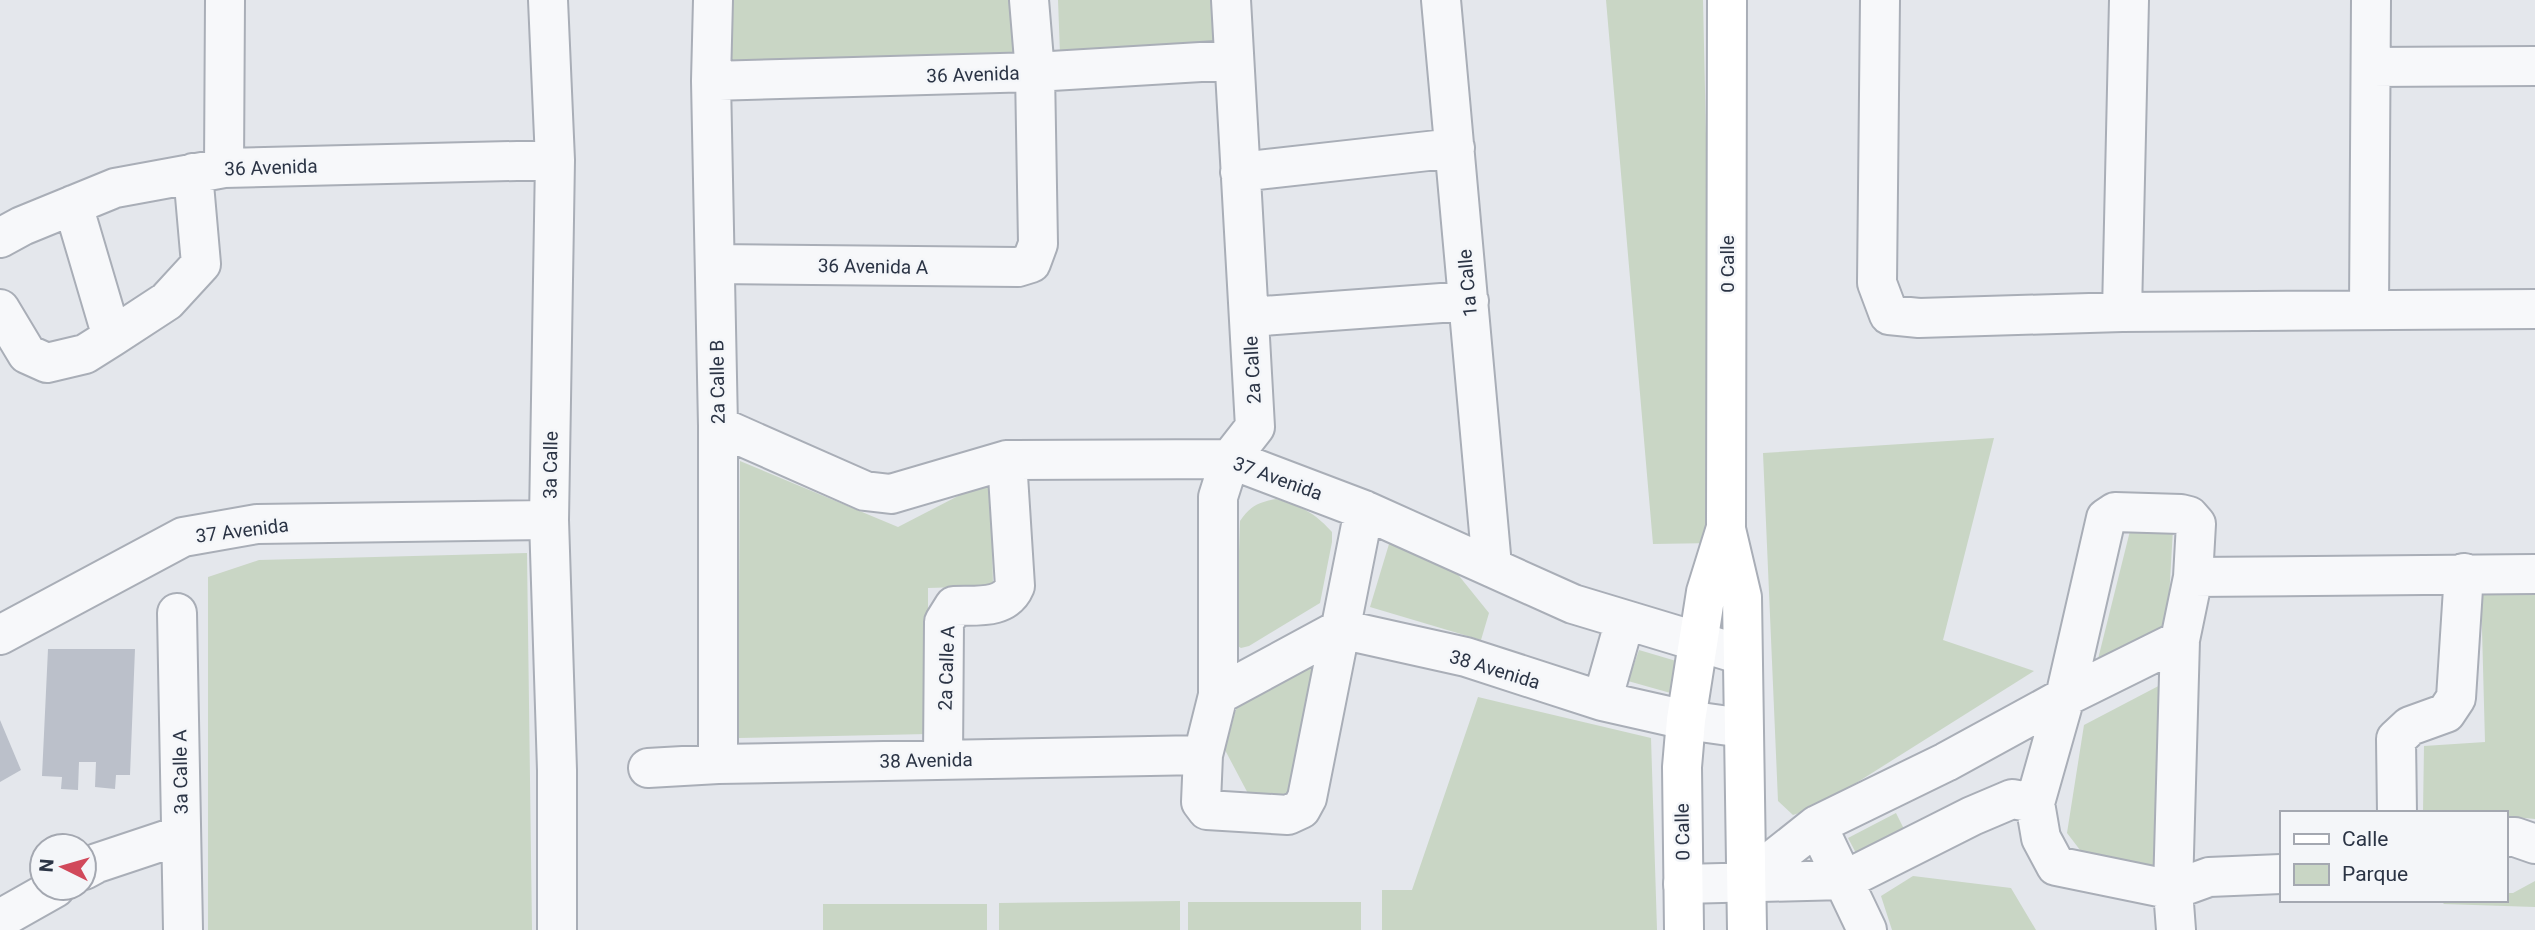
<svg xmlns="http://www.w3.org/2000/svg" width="2535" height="930" font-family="Roboto,sans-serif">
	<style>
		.green { fill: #c9d6c5 }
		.building { fill: #bbc0ca }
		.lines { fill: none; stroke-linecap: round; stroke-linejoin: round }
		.street-casing { stroke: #a9aeb7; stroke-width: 42 }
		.secondary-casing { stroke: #a9aeb7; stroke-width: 42 }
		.street { stroke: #f7f8fa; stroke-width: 38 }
		.secondary { stroke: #fff; stroke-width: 38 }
		.labels { text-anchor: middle; stroke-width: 5; stroke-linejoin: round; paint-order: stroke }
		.street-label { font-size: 19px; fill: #2b3445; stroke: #f4f6f9 }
	</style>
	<rect width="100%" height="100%" fill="#e4e7ec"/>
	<path class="green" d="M732 0H1022L1023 55 732 62Z
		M1058 0H1220L1224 48 1060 54Z
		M1606 0H1703L1715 543 1653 544Z
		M1994 438 1943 640 2034 671 1818 807 1793 815 1778 801 1763 453Z
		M740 461 898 527 991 479 993 586 928 588V734L738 738Z
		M1276 499C1302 507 1314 512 1332 532V542L1320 603 1249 646 1241 648 1236 645 1240 521C1250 506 1259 502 1276 499Z
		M2131 527 2173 529 2167 633 2095 671Z
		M1389 544 1447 561 1489 613 1481 640 1370 607Z
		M527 553 532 930H208V577L259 560Z
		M2535 591V819L2505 816V813H2423L2424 746 2485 742 2481 592Z
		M1639 650 1683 663 1674 694 1628 681Z
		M1308 660 1318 675 1290 792 1253 803 1225 750 1237 705Z
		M2168 681 2164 865 2147 876 2090 863 2067 833 2084 725Z
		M1478 697 1651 738 1657 930H1382V890H1412Z
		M1896 813 1904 829 1857 855 1848 838Z
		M1913 876 2011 888 2036 930H1892L1881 896Z
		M2535 881V907L2443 904 2447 900H2505V893H2513Z
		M1180 901V930H999V903Z
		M1188 902H1361V930H1188Z
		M987 904V930H823V904Z"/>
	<path class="building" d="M48 649H135L130 775H116L115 789 95 787 96 762H79L78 790 61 789 62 777 42 776Z
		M0 720 21 770 0 782Z"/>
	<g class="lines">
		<defs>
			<path id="street" d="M548 0 555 160 549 520 557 770V930
				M713 0 711 81 718 426V764
				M1231 0 1255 427 1230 459 1218 497V695L1203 755 1201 802 1207 810 1288 815 1301 809 1307 798 1364 510
				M1441 0 1492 566
				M1880 0 1877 283 1889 315 1919 318 2122 312 2535 309
				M2371 67 2535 66
				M711 81 1035 72 1234 60
				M224 168 225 0
				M1240 172 1455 148
				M73 205 112 337
				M0 238 22 226 115 188 224 168 555 160
				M715 264 1018 267 1031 263 1038 244 1035 72 1029 0
				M0 309 27 354 47 363 85 354 112 337 167 301 201 264 193 173
				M2369 309 2371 0
				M2122 312 2129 0
				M1249 317 1469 301
				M718 426 865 491 891 494 1007 460 1230 459 1364 510 1573 604 1742 655
				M2193 577 2535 574
				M177 613 183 930
				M0 635 183 537 257 524 549 520
				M1218 695 1340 629 1466 657 1602 701 1686 720 1743 728
				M1602 701 1625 620
				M943 759 944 622 954 606C976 605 1005 610 1015 586L1007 460
				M648 768 718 764 1203 755
				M2035 803 2065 697 2106 518 2115 512 2181 514 2189 516 2196 524 2193 577 2180 640 2173 890 2176 930
				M2397 813 2396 739 2410 726 2446 713 2456 698 2464 573
				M1817 825 1867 930
				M2505 837H2515L2535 844
				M84 870 97 863 181 835
				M1745 882 1817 825 1946 762 2065 697 2180 640
				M1683 884 1845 880 1972 816 2012 799 2035 803 2041 838 2056 866 2173 890 2209 877 2281 874
				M0 919 55 888"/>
			<path id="secondary" d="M1727 0 1726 529 1742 597 1747 930
				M1684 930 1682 767 1686 720 1706 592 1725 531"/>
		</defs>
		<use href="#street" class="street-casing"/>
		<use href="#secondary" class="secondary-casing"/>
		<use href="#street" class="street"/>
		<use href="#secondary" class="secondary"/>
	</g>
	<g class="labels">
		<g class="street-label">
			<text transform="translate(973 74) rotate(-2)" y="7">36 Avenida</text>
			<text transform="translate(271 167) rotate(-2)" y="7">36 Avenida</text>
			<text transform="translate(1727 264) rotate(-90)" y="7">0 Calle</text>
			<text transform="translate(873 266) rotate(1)" y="7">36 Avenida A</text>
			<text transform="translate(1467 283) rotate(-95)" y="7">1a Calle</text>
			<text transform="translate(1252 370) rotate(-93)" y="7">2a Calle</text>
			<text transform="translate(717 382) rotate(-91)" y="7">2a Calle B</text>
			<text transform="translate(550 465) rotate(-89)" y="7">3a Calle</text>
			<text transform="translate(1278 478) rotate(20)" y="7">37 Avenida</text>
			<text transform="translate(242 530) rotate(-7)" y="7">37 Avenida</text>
			<text transform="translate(946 668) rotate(-88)" y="7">2a Calle A</text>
			<text transform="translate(1495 669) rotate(17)" y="7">38 Avenida</text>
			<text transform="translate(926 760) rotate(-1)" y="7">38 Avenida</text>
			<text transform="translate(180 772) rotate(-91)" y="7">3a Calle A</text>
			<text transform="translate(1682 832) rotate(-91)" y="7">0 Calle</text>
		</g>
	</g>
	<rect x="2280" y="811" width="228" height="91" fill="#f4f6f9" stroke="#a4a8b1" stroke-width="2"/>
	<rect x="2294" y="834" width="35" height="10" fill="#ffffff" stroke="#a4a8b1" stroke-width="2"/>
	<text x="2342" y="846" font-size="21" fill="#2b3445">Calle</text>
	<rect x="2294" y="864" width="35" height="21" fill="#c9d6c5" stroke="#a4a8b1" stroke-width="2"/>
	<text x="2342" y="881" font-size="21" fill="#2b3445">Parque</text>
	<g transform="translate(63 867) rotate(275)"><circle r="33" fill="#f4f6f9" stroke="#a4a8b1" stroke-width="2"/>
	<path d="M0-5L12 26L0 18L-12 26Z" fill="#d1495b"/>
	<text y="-10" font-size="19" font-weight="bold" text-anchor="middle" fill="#2b3445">N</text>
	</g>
</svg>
